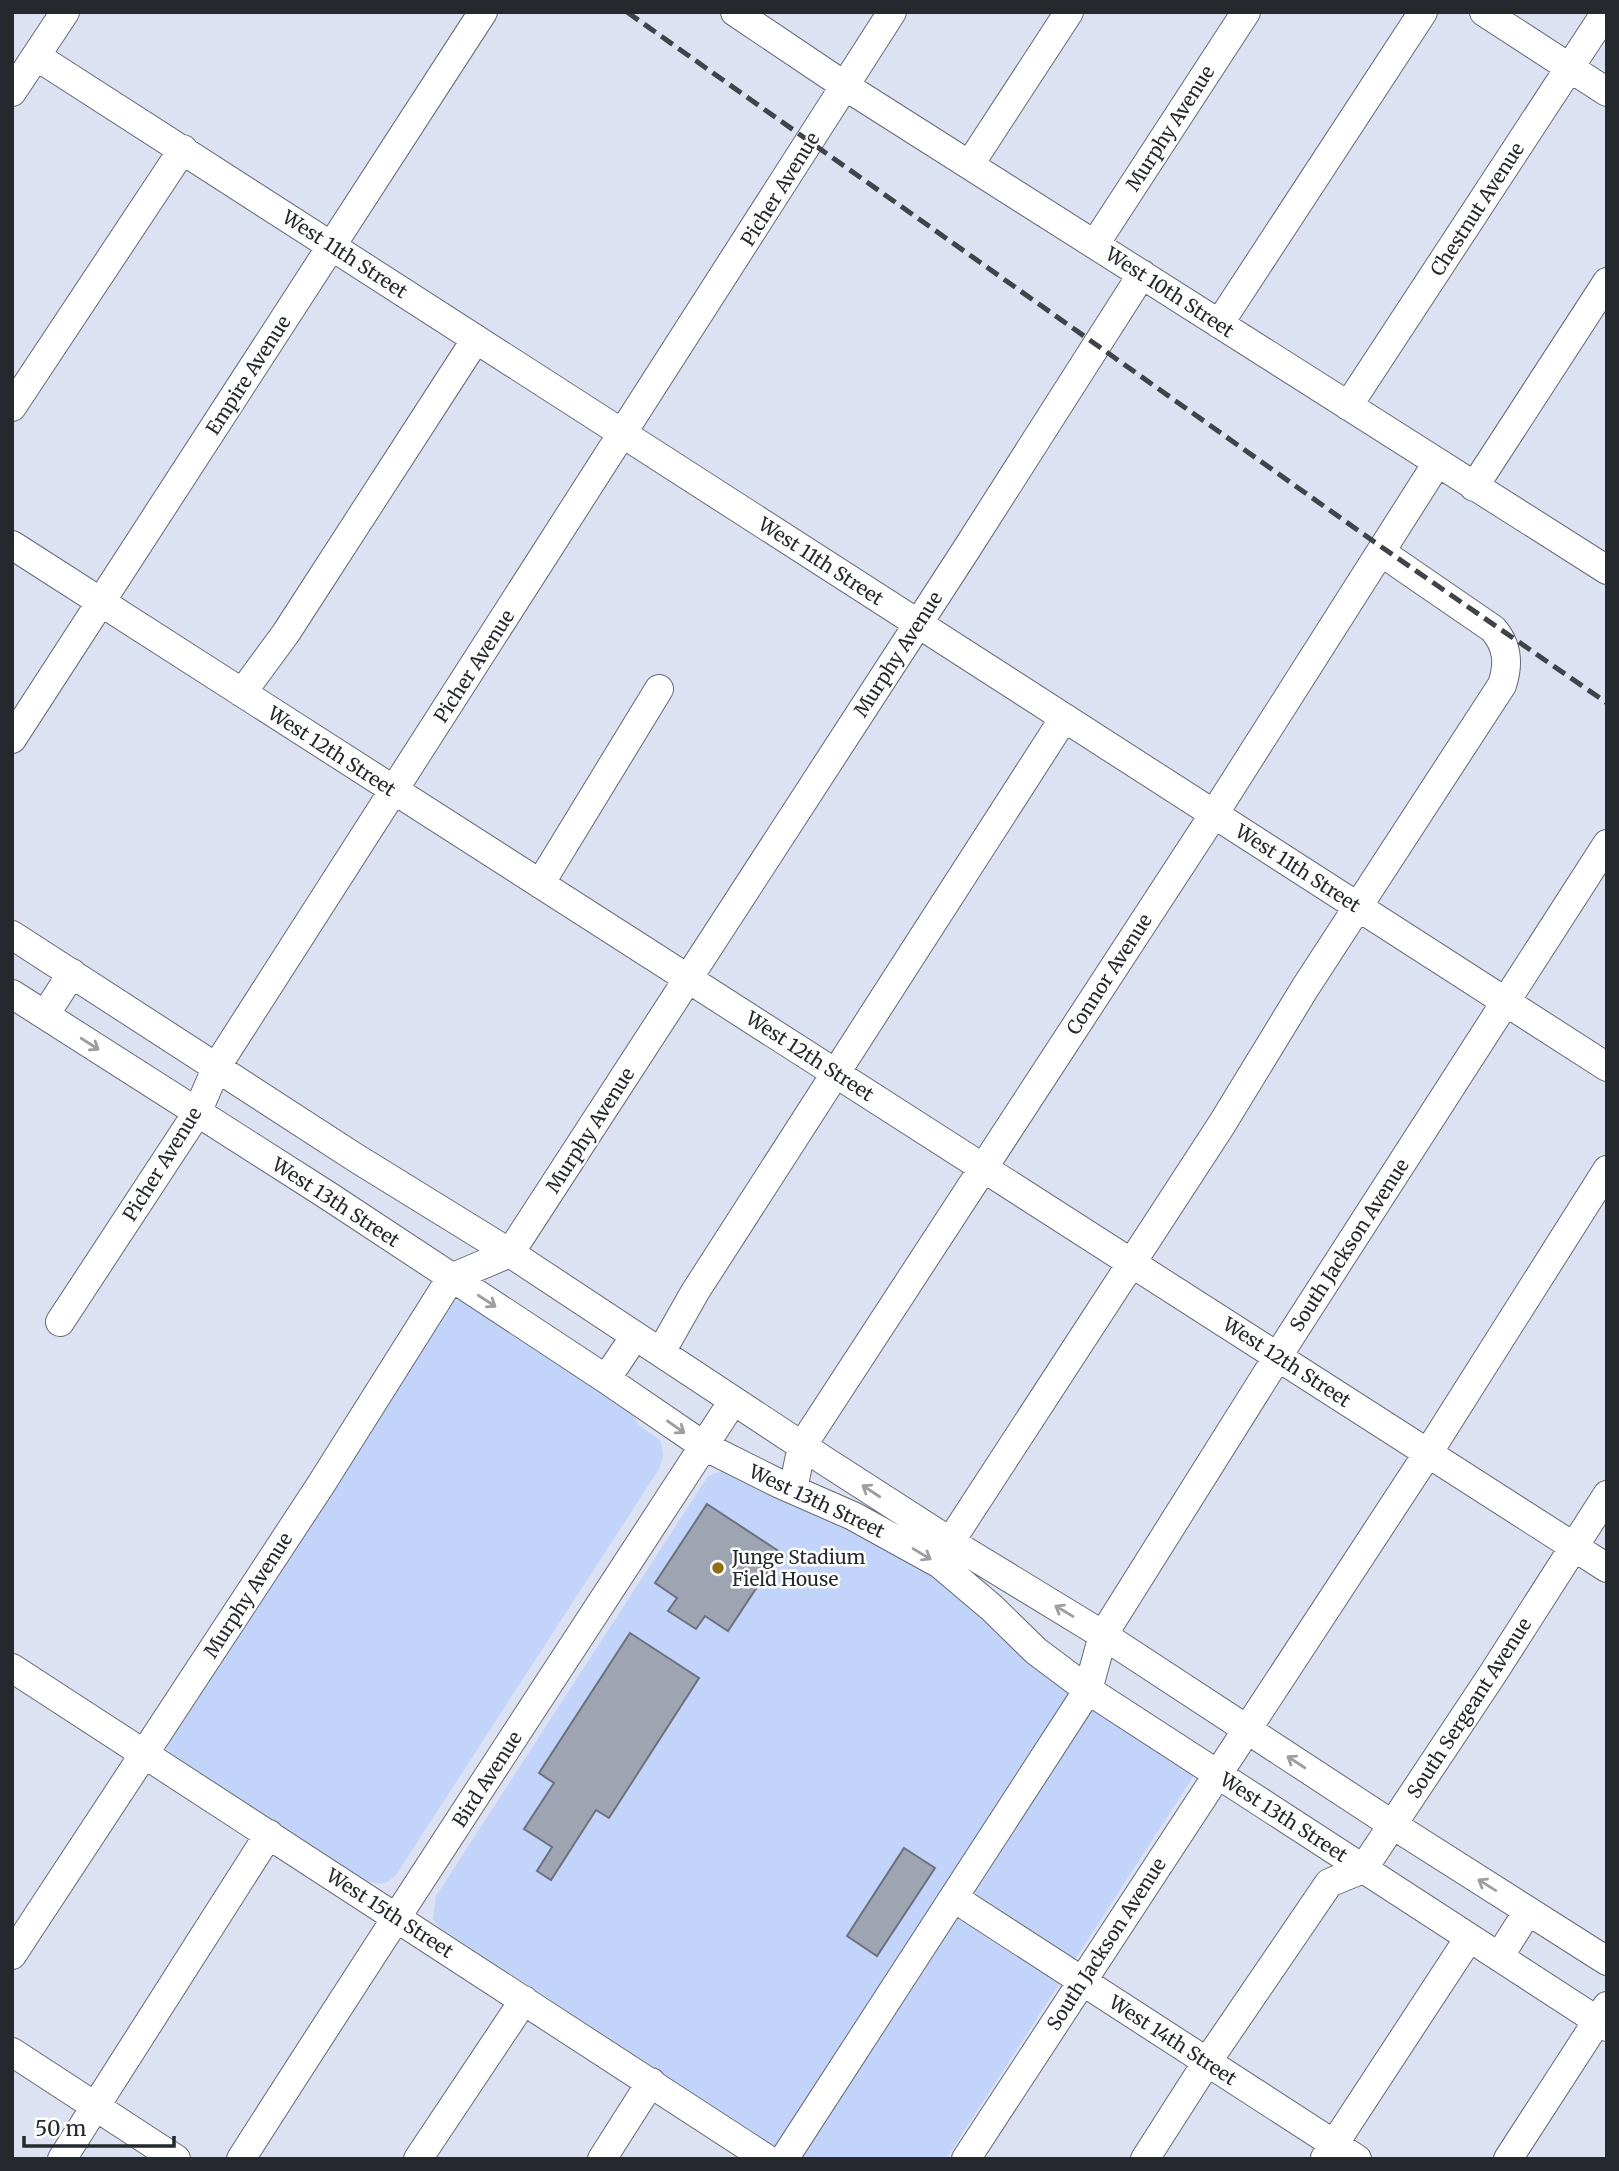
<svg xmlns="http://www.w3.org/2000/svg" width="1619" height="2171" font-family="Merriweather,serif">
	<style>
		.green { fill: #c3d4fa }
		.building { fill: #9ea4b2; stroke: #6b717e; stroke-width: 2 }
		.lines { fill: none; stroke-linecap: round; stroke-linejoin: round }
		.minor-casing { stroke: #636976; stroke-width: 30 }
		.minor { stroke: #fff; stroke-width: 28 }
		.rail { stroke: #40444a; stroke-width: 5; stroke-dasharray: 14 7; stroke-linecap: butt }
		.oneway { stroke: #9d9ea0 }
		.poi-dot { fill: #906e13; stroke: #fff; stroke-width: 2.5 }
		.labels { text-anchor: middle; stroke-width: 5; stroke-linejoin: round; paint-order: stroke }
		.street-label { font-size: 19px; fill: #25282d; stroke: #fff }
		.poi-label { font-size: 19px; fill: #25282d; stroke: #fff; text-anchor: start }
	</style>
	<rect width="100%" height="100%" fill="#dce2f1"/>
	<path class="green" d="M457 1300H462L626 1405 638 1424 661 1441 663 1456 659 1469 396 1875C386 1885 379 1885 367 1881L172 1754 166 1748 165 1741 452 1302Z
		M722 1471 871 1529 1191 1771 1193 1777 946 2159H794L439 1927 433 1919 436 1896 708 1476Z"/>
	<path class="building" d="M707 1504 780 1552 728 1631 705 1616 696 1629 668 1611 677 1598 655 1583Z
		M630 1633 699 1678 609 1818 596 1810 551 1880 537 1871 552 1847 524 1829 554 1783 539 1773Z
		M904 1848 935 1868 877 1956 847 1936Z"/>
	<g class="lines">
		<defs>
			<path id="minor" d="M735 12 845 86 1607 570
				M1484 12 1607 92
				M36 56 1607 1067
				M12 92 65 12
				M970 164 1069 12
				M1095 244 1246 12
				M1219 324 1423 12
				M1348 406 1606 12
				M12 407 183 149
				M1474 487 1607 282
				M12 545 1607 1568
				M242 693 286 633 476 339
				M12 739 483 12
				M540 884 659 689
				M12 935 356 1158 510 1253 825 1461 957 1546 1103 1635 1393 1825 1607 1961
				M12 994 327 1195 606 1379 704 1446 780 1484 853 1516 940 1564 992 1608 1036 1651 1088 1690 1607 2027
				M45 1015 72 973
				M60 1322 197 1113 217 1066 892 12
				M661 1352 695 1292 1064 718
				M606 1379 635 1336
				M793 1489 802 1446 1214 814 1437 463
				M950 1542 1222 1124 1305 988 1502 685C1509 664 1508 646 1493 629L1381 552
				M12 1668 767 2159
				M954 1898 1357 2159
				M12 1955 320 1486 451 1278 510 1253 966 550 1142 274
				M1499 1957 1528 1911
				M12 2052 176 2159
				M1325 2158 1469 1938
				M62 2159 269 1834
				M241 2159C403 1905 569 1653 733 1401
				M418 2159 524 2000
				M602 2159 651 2082
				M784 2159 1088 1690 1103 1635 1290 1337 1607 844
				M966 2159 1428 1453 1607 1170
				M1145 2159 1207 2062 1329 1883 1363 1869 1492 1675 1607 1495
				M1508 2159 1607 2006"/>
		</defs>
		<use href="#minor" class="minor-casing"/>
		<use href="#minor" class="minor"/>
		<path class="rail" d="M627 12 1383 548 1607 703"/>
	</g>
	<defs><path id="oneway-shaft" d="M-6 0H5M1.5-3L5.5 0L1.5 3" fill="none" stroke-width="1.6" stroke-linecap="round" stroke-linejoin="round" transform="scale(1.75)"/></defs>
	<g class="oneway">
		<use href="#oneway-shaft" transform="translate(90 1044) rotate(33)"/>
		<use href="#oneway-shaft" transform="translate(487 1301) rotate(33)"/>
		<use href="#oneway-shaft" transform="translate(676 1427) rotate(35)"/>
		<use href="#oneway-shaft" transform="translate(871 1491) rotate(-147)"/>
		<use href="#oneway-shaft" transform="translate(922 1554) rotate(31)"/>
		<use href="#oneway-shaft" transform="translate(1064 1611) rotate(-149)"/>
		<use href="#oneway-shaft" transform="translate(1296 1762) rotate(-147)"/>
		<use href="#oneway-shaft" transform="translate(1487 1885) rotate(-148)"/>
	</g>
	<circle class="poi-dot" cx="718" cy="1568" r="7"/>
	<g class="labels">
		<g class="street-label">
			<text transform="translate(1170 128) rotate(-57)" y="7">Murphy Avenue</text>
			<text transform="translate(780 189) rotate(-58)" y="7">Picher Avenue</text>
			<text transform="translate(1477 209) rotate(-57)" y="7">Chestnut Avenue</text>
			<text transform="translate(345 254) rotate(33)" y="7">West 11th Street</text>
			<text transform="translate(1170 292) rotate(33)" y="7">West 10th Street</text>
			<text transform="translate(248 375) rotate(-57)" y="7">Empire Avenue</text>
			<text transform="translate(821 561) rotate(33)" y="7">West 11th Street</text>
			<text transform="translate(898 654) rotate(-57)" y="7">Murphy Avenue</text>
			<text transform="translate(474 666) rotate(-57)" y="7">Picher Avenue</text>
			<text transform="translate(332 751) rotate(33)" y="7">West 12th Street</text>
			<text transform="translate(1298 868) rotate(33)" y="7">West 11th Street</text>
			<text transform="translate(1109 974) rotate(-57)" y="7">Connor Avenue</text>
			<text transform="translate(810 1056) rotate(33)" y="7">West 12th Street</text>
			<text transform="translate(590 1130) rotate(-57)" y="7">Murphy Avenue</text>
			<text transform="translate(162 1164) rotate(-58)" y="7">Picher Avenue</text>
			<text transform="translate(336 1202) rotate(33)" y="7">West 13th Street</text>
			<text transform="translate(1349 1245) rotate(-57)" y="7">South Jackson Avenue</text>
			<text transform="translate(1287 1362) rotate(33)" y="7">West 12th Street</text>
			<text transform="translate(817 1501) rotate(25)" y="7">West 13th Street</text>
			<text transform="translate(248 1595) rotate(-57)" y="7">Murphy Avenue</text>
			<text transform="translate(1469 1708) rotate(-57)" y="7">South Sergeant Avenue</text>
			<text transform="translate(487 1779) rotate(-57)" y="7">Bird Avenue</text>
			<text transform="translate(1284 1817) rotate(33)" y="7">West 13th Street</text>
			<text transform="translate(390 1913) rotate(33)" y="7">West 15th Street</text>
			<text transform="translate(1106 1944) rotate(-57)" y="7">South Jackson Avenue</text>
			<text transform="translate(1173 2040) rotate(33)" y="7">West 14th Street</text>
		</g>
		<g class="poi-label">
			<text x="732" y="1564">Junge Stadium<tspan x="732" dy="22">Field House</tspan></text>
		</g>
	</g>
	<rect width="1619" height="2171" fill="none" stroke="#25282d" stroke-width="28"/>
	<path d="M24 2136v10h150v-10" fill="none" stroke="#25282d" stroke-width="3.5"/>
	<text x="35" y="2136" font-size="21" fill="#25282d" stroke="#ffffff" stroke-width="5" paint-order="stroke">50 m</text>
</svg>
